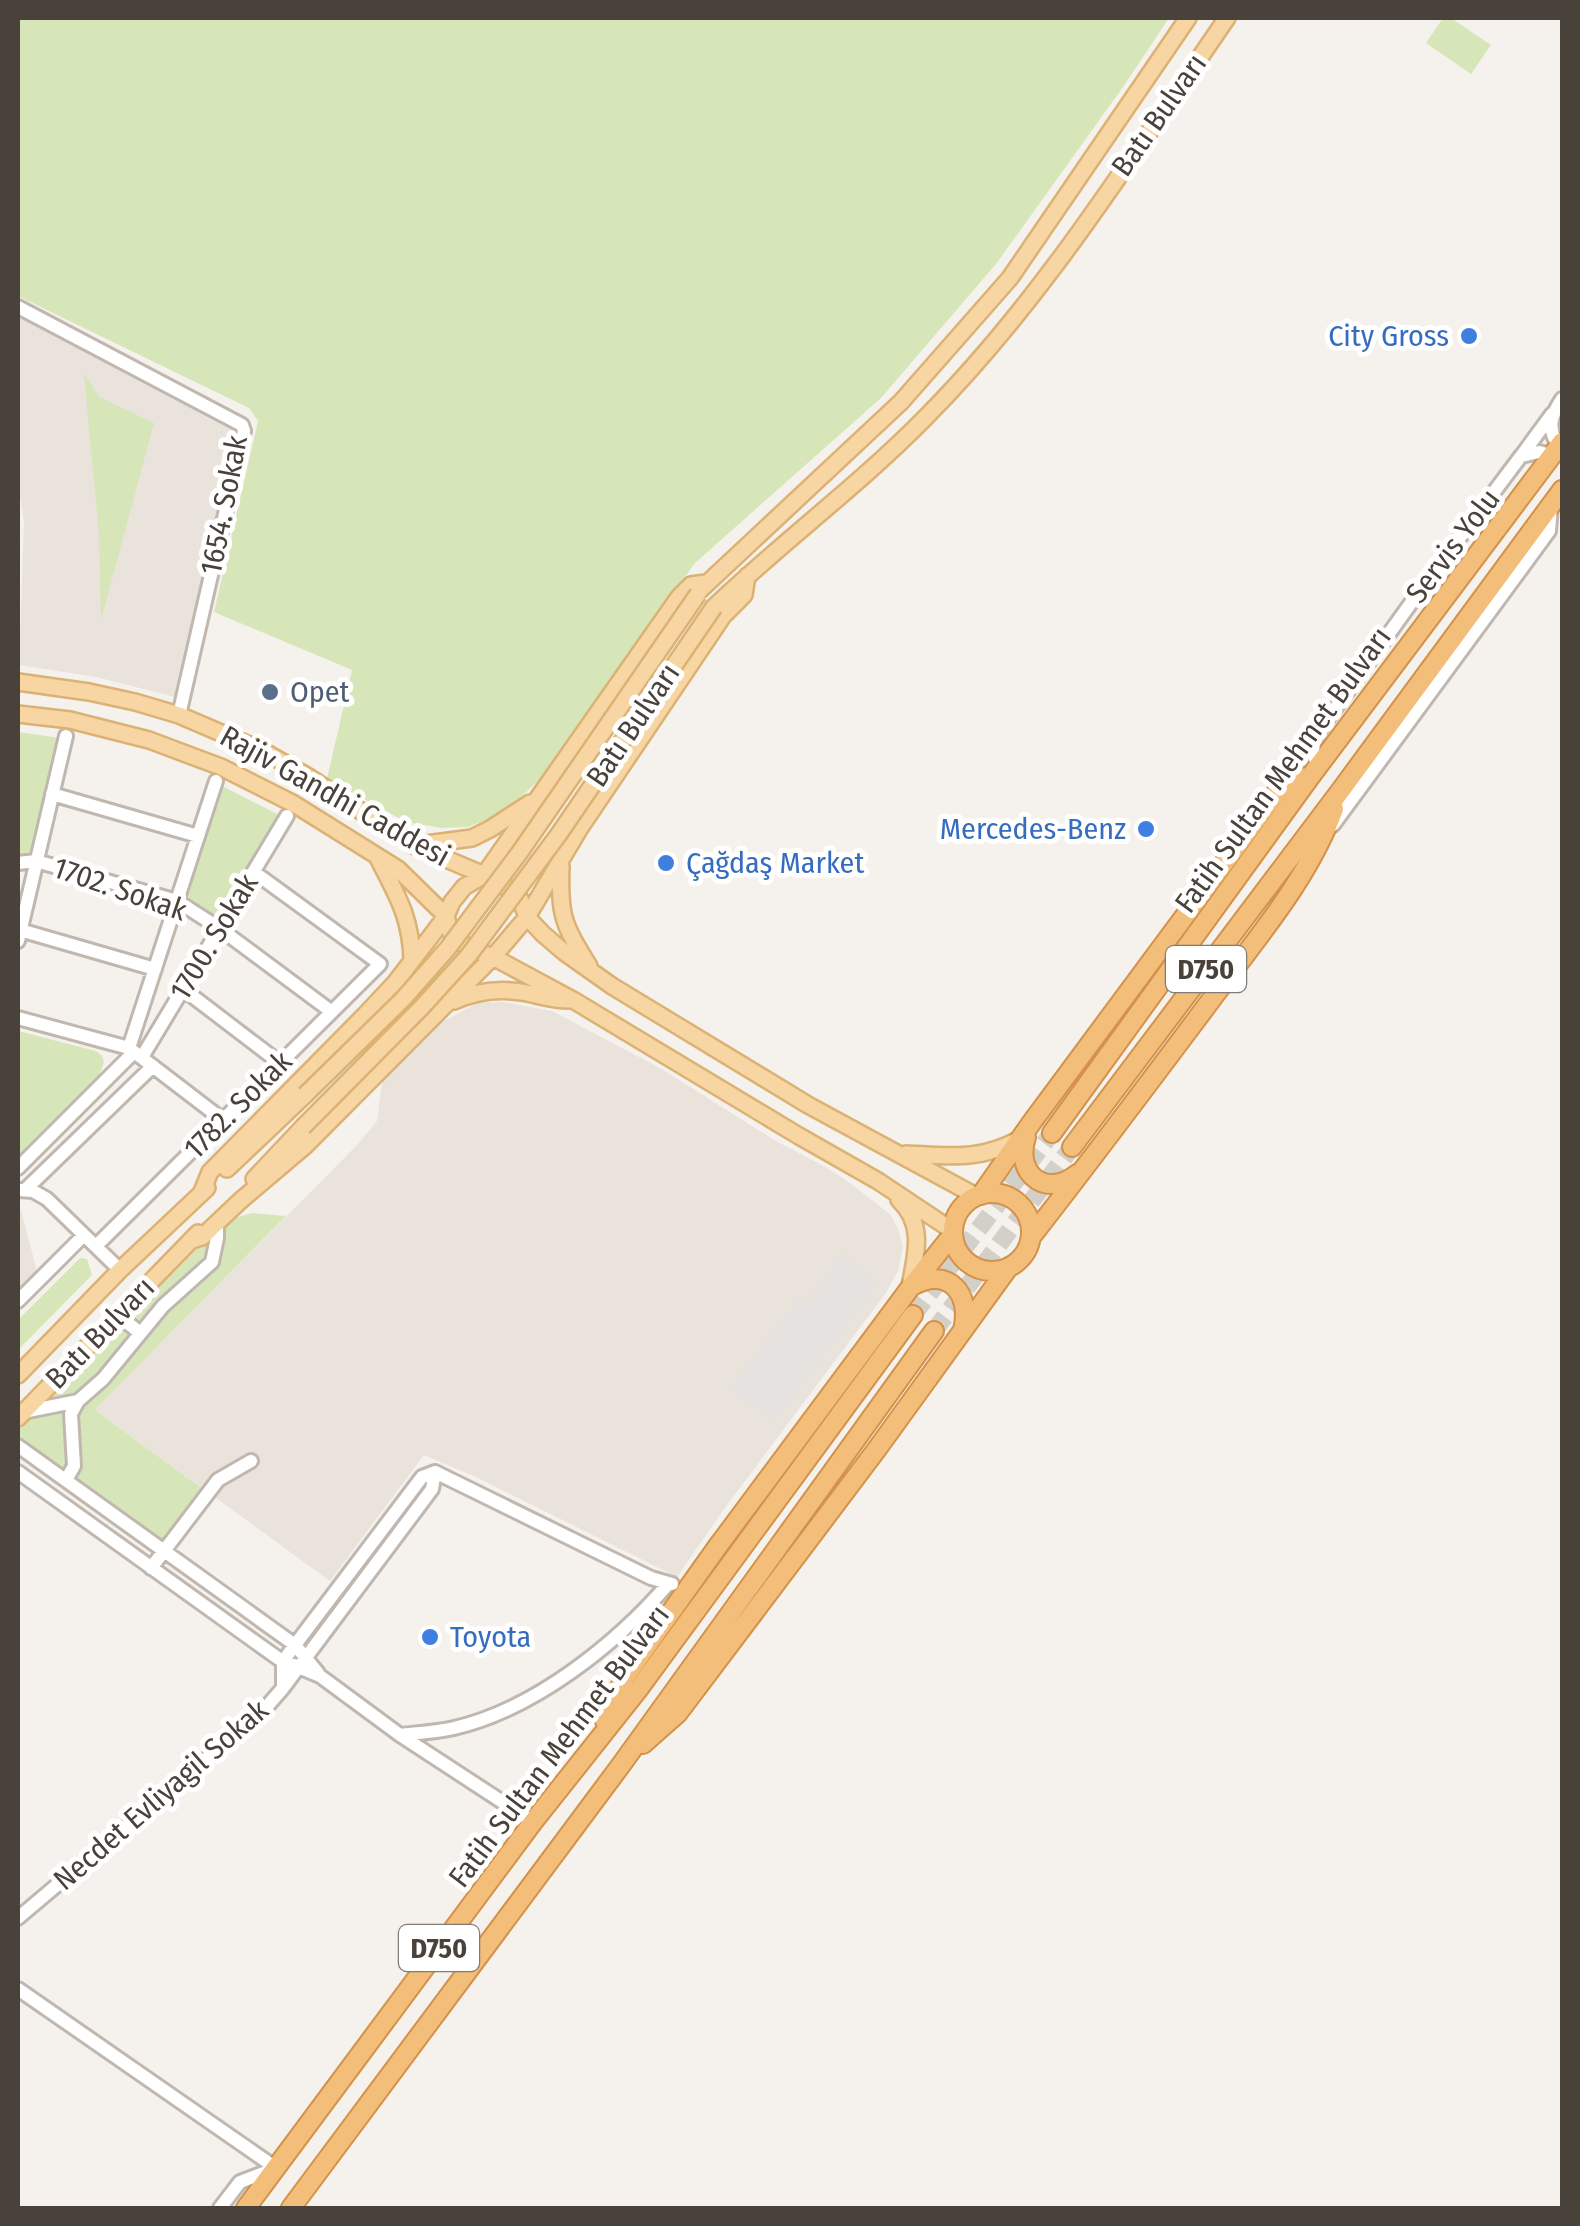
<svg xmlns="http://www.w3.org/2000/svg" width="1580" height="2226" font-family="'Fira Sans Condensed',sans-serif">
	<style>
		.residential { fill: #e9e3db }
		.green { fill: #d6e6b9 }
		.parking { fill: #e5e2e0 }
		.lines { fill: none; stroke-linecap: round; stroke-linejoin: round }
		.highway-tunnel { stroke: #d3cfc9; stroke-width: 18; stroke-dasharray: 18 9; stroke-linecap: butt }
		.minor-casing { stroke: #c0b8b0; stroke-width: 18 }
		.major-casing { stroke: #dcb274; stroke-width: 20 }
		.highway-casing { stroke: #d39149; stroke-width: 22 }
		.minor { stroke: #fff; stroke-width: 12 }
		.major { stroke: #f7d6a4; stroke-width: 15 }
		.highway { stroke: #f3be7a; stroke-width: 18 }
		.major-bridge-casing { stroke: #dcb274; stroke-width: 20; stroke-linecap: butt }
		.major-bridge { stroke: #f7d6a4; stroke-width: 15 }
		.shop-dot { fill: #3f7fe0; stroke: #fff; stroke-width: 4 }
		.service-dot { fill: #5c6f8a; stroke: #fff; stroke-width: 4 }
		.labels { text-anchor: middle; stroke-width: 10; stroke-linejoin: round; paint-order: stroke }
		.shield { fill: #fff; stroke: #807b75; stroke-width: 2.5 }
		.shield-label { font-size: 28px; font-weight: bold; fill: #49423a }
		.street-label { font-size: 30px; fill: #49423a; stroke: #fff }
		.shop-label { font-size: 30px; fill: #366cbe; stroke: #fff; text-anchor: end }
		.service-label { font-size: 30px; fill: #4e5e75; stroke: #fff; text-anchor: start }
	</style>
	<rect width="100%" height="100%" fill="#f5f2ed"/>
	<path class="residential" d="M18 317 237 433 175 697 96 677 19 665 24 522 18 484Z
		M502 1002 552 1011 660 1068 776 1141 829 1169 850 1183 891 1215 898 1229 903 1246 898 1271 886 1293 724 1509 677 1577 478 1478 424 1455 330 1581 95 1410 358 1144 377 1121 382 1082 440 1023 478 1003Z
		M18 1210H21L38 1275 18 1295Z"/>
	<path class="green" d="M18 18H1169L1123 87 996 264 881 398 695 563 539 780 504 813 468 827 442 828 406 822 327 779 352 670 214 612 258 421 249 408 18 296Z
		M1443 18H1451L1491 45 1471 74 1426 43Z
		M84 373 99 397 154 423 101 620 99 535Z
		M18 732 61 738 32 859 18 860Z
		M220 785 281 816 217 917 182 896Z
		M18 1031 96 1051 102 1056 104 1062 99 1076 18 1156Z
		M252 1213 286 1216 95 1410 207 1492 164 1550 18 1446V1418L217 1223Z
		M80 1258 87 1259 92 1275 18 1350V1320Z"/>
	<path class="parking" d="M842 1253 879 1283 775 1421 730 1389 798 1299 807 1303Z"/>
	<g class="lines">
		<path class="highway-tunnel" d="M913 1315 1052 1133
			M934 1331 1072 1147"/>
		<defs>
			<path id="minor" d="M18 307 242 425 244 431 179 715
				M1559 447C1547 428 1550 417 1562 399
				M1522 455 1552 414
				M1318 766C1312 755 1312 746 1317 734L1421 589 1521 456 1539 452 1553 455
				M1284 781 1313 740
				M52 794 198 836
				M1333 825 1549 531 1551 506
				M18 863 36 861 177 901 219 928 332 1012
				M20 930 155 969
				M18 941 66 736
				M183 989 280 1063
				M18 1018 129 1048 223 1120
				M129 1048 216 781
				M142 1057 287 816
				M18 1168 134 1052
				M19 1190 33 1191 47 1199 120 1270
				M25 1190 153 1066
				M96 1246 380 964 254 872
				M18 1301 84 1235
				M118 1315 140 1333
				M23 1412 78 1401
				M18 1446 295 1645 318 1673
				M18 1472 279 1659 320 1676 400 1735 533 1822
				M435 1472 651 1578 672 1584
				M66 1480 74 1466 71 1414 78 1401 103 1379 163 1306 212 1262 217 1238V1223
				M151 1568 218 1480 251 1461
				M283 1688 432 1489 435 1472
				M400 1735C418 1733 437 1732 454 1728 535 1709 615 1645 669 1583
				M18 1918 263 1711 283 1688V1661L295 1645 422 1477 435 1472
				M18 1989 276 2168
				M220 2208 240 2182 274 2169"/>
			<path id="major" d="M700 590 901 402 1010 278 1188 18
				M714 607C782 542 858 486 924 419 1042 301 1133 154 1227 18
				M18 682 89 692 135 702 179 715 263 751 307 776 413 845 484 875 511 890 520 899 527 917 543 934 564 952 612 986 808 1105 976 1196
				M18 714 70 720 149 740 221 767 294 804 398 869 446 916 450 931 465 946 493 957 573 1000 799 1136 878 1181 953 1231
				M418 845 472 838 490 829 530 803
				M377 856C396 894 411 916 412 960
				M561 866C559 916 563 924 589 966
				M454 1001C477 991 502 988 527 993 541 996 553 1000 568 1000
				M906 1154C951 1156 979 1161 1020 1139
				M227 1169 305 1095
				M254 1179 303 1127
				M201 1194 210 1172 365 1015 395 983 428 940 446 916 452 902 464 887 484 875 679 597 691 585 706 583
				M899 1200C925 1224 916 1255 910 1286
				M192 1240 202 1237 240 1201 306 1145 493 957 527 917 580 828 723 616 744 595 747 576
				M18 1375 120 1270 207 1188
				M18 1418 198 1233"/>
			<path id="highway" d="M1052 1133 1310 777 1562 442
				M1026 1137C1014 1174 1046 1199 1077 1174
				M1072 1147 1341 790 1562 490
				M953 1232a39 39 0 1 1 78 0a39 39 0 1 1-78 0Z
				M981 1195 1032 1122 1279 789 1291 779 1310 777
				M1031 1237C1092 1159 1151 1080 1211 1000 1255 940 1308 880 1334 809
				M912 1286C948 1266 972 1293 963 1330
				M605 1721 624 1678 718 1546 910 1288 953 1234
				M643 1744 678 1713 877 1449 1008 1268
				M246 2208 533 1822 637 1691 913 1315
				M291 2208 621 1765 934 1331"/>
		</defs>
		<use href="#minor" class="minor-casing"/>
		<use href="#major" class="major-casing"/>
		<use href="#highway" class="highway-casing"/>
		<use href="#minor" class="minor"/>
		<use href="#major" class="major"/>
		<use href="#highway" class="highway"/>
		<defs>
			<path id="major-bridge" d="M305 1095 403 999 448 948 520 852 698 594
				M303 1127 422 1007 469 955 559 834 714 607"/>
		</defs>
		<use href="#major-bridge" class="major-bridge-casing"/>
		<use href="#major-bridge" class="major-bridge"/>
	</g>
	<g class="shop-dot">
		<circle cx="1469" cy="336" r="10"/>
		<circle cx="1146" cy="829" r="10"/>
		<circle cx="666" cy="863" r="10"/>
		<circle cx="430" cy="1637" r="10"/>
	</g>
	<circle class="service-dot" cx="270" cy="692" r="10"/>
	<g class="labels">
		<g class="shield">
			<rect x="1166" y="946" width="80" height="46" rx="8"/>
			<rect x="399" y="1925" width="80" height="46" rx="8"/>
		</g>
		<g class="shield-label">
			<text x="1206" y="979">D750</text>
			<text x="439" y="1958">D750</text>
		</g>
		<g class="street-label">
			<text transform="translate(1159 115) rotate(-55)" y="10">Batı Bulvarı</text>
			<text transform="translate(224 505) rotate(-79)" y="10">1654. Sokak</text>
			<text transform="translate(1453 546) rotate(-53)" y="10">Servis Yolu</text>
			<text transform="translate(633 725) rotate(-56)" y="10">Batı Bulvarı</text>
			<text transform="translate(1283 770) rotate(-54)" y="10">Fatih Sultan Mehmet Bulvarı</text>
			<text transform="translate(335 796) rotate(29)" y="10">Rajiv Gandhi Caddesi</text>
			<text transform="translate(120 889) rotate(19)" y="10">1702. Sokak</text>
			<text transform="translate(214 937) rotate(-59)" y="10">1700. Sokak</text>
			<text transform="translate(238 1105) rotate(-45)" y="10">1782. Sokak</text>
			<text transform="translate(100 1333) rotate(-46)" y="10">Batı Bulvarı</text>
			<text transform="translate(559 1746) rotate(-53)" y="10">Fatih Sultan Mehmet Bulvarı</text>
			<text transform="translate(161 1795) rotate(-41)" y="10">Necdet Evliyagil Sokak</text>
		</g>
		<g class="shop-label">
			<text x="1449" y="346">City Gross</text>
			<text x="1126" y="839">Mercedes-Benz</text>
			<text x="686" y="873" text-anchor="start">Çağdaş Market</text>
			<text x="450" y="1647" text-anchor="start">Toyota</text>
		</g>
		<g class="service-label">
			<text x="290" y="702">Opet</text>
		</g>
	</g>
	<rect width="1580" height="2226" fill="none" stroke="#49423a" stroke-width="40"/>
</svg>
